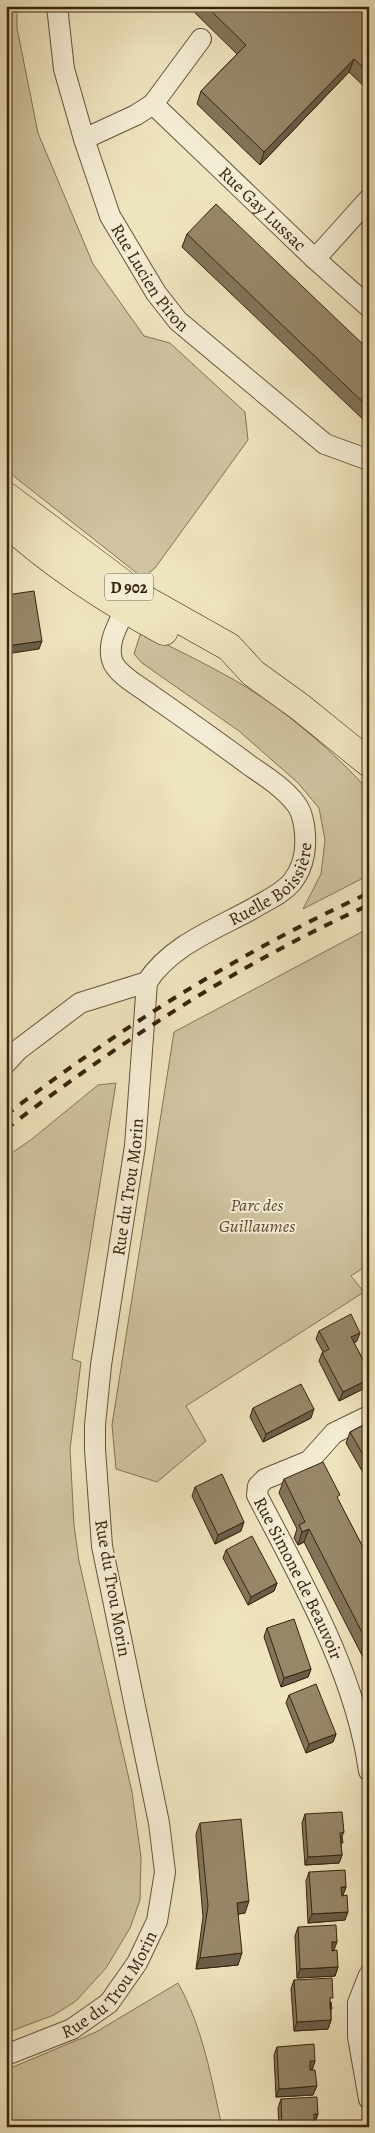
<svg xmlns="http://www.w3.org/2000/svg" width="375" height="2133" font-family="Alegreya,serif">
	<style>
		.green { fill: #cfc3a0; stroke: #847356 }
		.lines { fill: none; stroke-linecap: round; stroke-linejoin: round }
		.minor-casing { stroke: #665338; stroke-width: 22 }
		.primary-casing { stroke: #39230c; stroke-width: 29 }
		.minor { stroke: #f4edd5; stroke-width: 20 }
		.primary { stroke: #eee4be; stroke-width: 28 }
		.rail { stroke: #39230c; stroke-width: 4; stroke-dasharray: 9 9; stroke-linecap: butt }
		.wall { fill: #82745a; stroke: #39230c }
		.shaded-wall { fill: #6a5e4a; stroke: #39230c }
		.building { fill: #978769; stroke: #39230c }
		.labels { text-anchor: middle; stroke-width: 4; stroke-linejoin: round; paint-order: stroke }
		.shield { fill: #f4edd5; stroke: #716048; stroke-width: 1 }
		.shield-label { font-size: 16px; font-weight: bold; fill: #39230c }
		.street-label { font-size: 18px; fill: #39230c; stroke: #f4edd5 }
		.park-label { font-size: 18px; font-style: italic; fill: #5e4b31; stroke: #f4edd5 }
	</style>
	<rect width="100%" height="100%" fill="#eee4be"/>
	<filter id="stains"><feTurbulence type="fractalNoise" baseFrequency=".004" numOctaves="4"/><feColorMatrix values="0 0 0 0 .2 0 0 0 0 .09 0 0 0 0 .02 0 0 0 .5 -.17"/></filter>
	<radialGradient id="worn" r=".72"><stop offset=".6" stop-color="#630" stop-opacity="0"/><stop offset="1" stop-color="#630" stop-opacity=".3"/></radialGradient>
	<path class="green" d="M6 6H17V28L38 133 93 264 144 336 170 343 245 412 248 440 155 568 143 578 6 470Z
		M141 632C173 648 205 663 236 681 283 708 333 751 369 791V875L303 909 321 874 325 840 319 808 298 783 239 731 142 663 134 654Z
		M369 928V1264L351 1276 364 1292 186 1406 206 1441 157 1482 116 1469 112 1425 174 1032Z
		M116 1083 72 1359 81 1362 70 1449 74 1525 79 1561 132 1792 141 1857 140 1900 130 1928 106 1968 76 2001 54 2015 6 2033V1157L32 1139 98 1085Z
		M178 1983C203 2028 211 2077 222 2127H6V2070L96 2032Z"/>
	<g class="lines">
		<defs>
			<g id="minor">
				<path id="s1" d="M57 6 64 69 84 139 110 216 156 293 178 321 325 444 369 460"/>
				<path d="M153 104 201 39"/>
				<path id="s2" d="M84 139 136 115 153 104 315 259 369 199"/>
				<path d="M315 259 369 307"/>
				<path id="s3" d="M6 1063 18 1050 80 1003 147 982C171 945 216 929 254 908 267 900 282 894 292 882 305 866 307 844 304 825 303 819 300 809 296 804 284 788 265 776 249 765 217 741 184 718 151 695 139 686 116 674 112 660 107 642 118 625 125 610"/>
				<path id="s4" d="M369 1416 334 1433 309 1461 265 1479 258 1486 257 1495C302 1582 355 1672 369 1771"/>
				<path d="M369 1975 358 2003V2037L369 2099"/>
				<path id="s5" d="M6 2055 72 2029 109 2003 137 1963 157 1921 165 1872 159 1823 102 1546 95 1449V1425L101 1365 135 1146 147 982"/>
			</g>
			<path id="primary" d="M6 496 142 598 229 647 253 673 300 707 369 763
				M6 522C54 566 107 600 164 631"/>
		</defs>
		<use href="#minor" class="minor-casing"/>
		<use href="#primary" class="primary-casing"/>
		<use href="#minor" class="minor"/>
		<use href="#primary" class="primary"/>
		<path class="rail" d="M6 1115C120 1028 238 953 369 893
			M6 1129C120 1042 238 964 369 905"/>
	</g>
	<path class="wall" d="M188 6H369V91L349 72 260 165 197 104 201 91 237 54Z
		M187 234 369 350V425L182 247Z
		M319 1331 357 1341 354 1343 369 1371V1386L339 1401 319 1361 322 1353 323 1352 316 1339Z
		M253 1408 311 1418 263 1442 250 1417Z
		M369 1422V1483L346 1443 350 1432Z
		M284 1479 338 1500 369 1559V1669L304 1542 298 1545 294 1538 297 1529 279 1493Z
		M195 1487 241 1531 215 1544 192 1496Z
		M226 1550 277 1583 274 1591 248 1605 223 1558Z
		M267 1628 311 1669 308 1677 281 1687 264 1637Z
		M289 1695 336 1734 333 1742 306 1753 286 1703Z
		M305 1814 344 1832 342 1836 341 1847 342 1855 339 1863 305 1865 302 1823Z
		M200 1823 245 1913 238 1914V1965L196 1969 203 1917 196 1834Z
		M309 1872 346 1887 343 1895 345 1920 308 1923 306 1881Z
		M298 1927 338 1967 335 1976 297 1978 295 1936Z
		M294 1980 331 2002V2020L328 2029 294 2031 291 1989Z
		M277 2047 315 2061 312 2070 313 2095 276 2097 274 2055Z
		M281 2099 318 2114 315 2122 319 2127H279L278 2108Z"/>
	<path class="shaded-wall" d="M354 59 349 72 260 165 264 152Z
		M42 641 39 649 6 654V646Z
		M360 1333 357 1341 348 1346 351 1337Z
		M369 1379V1386L339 1401 343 1392Z
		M314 1409 311 1418 263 1442 266 1434Z
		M244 1522 241 1531 215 1544 218 1535Z
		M309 1529 304 1542 298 1545 302 1532Z
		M277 1583 274 1591 248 1605 251 1597Z
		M311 1669 308 1677 281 1687 284 1678Z
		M336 1734 333 1742 306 1753 309 1744Z
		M342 1855 339 1863 305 1865 308 1857Z
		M341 1887H346L343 1895H338Z
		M249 1901 245 1913 233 1915 237 1903Z
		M348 1912 345 1920 308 1923 312 1914Z
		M332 1942H337L334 1950 329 1951Z
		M242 1953 238 1965 196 1969 200 1958Z
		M338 1967 335 1976 297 1978 300 1969Z
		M331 2020 328 2029 294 2031 297 2022Z
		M310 2061H315L312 2070H307Z
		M317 2086 313 2095 276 2097 279 2089Z
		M314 2114H318L315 2122H310Z"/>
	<path class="building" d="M206 6H369V73L354 59 264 152 201 91 246 45Z
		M216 204 369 350V408L187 234Z
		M34 591 42 641 6 646V595Z
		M351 1314 360 1333 351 1337 369 1371V1379L343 1392 322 1353 329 1349 319 1331Z
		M301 1384 314 1409 266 1434 253 1408Z
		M369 1422V1465L350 1432Z
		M323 1462 340 1495 337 1497 369 1559V1646L309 1529 302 1532 299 1525 305 1522 284 1479Z
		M222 1474 244 1522 218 1535 195 1487Z
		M252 1536 277 1583 251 1597 226 1550Z
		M294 1619 311 1669 284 1678 267 1628Z
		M316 1684 336 1734 309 1744 289 1695Z
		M342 1812 344 1832 340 1833 342 1855 308 1857 305 1814Z
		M241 1819 249 1901 237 1903 242 1953 200 1958 208 1906 200 1823Z
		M341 1836H342L343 1843H341Z
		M345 1870 346 1887H341L342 1896 347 1895 348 1912 312 1914 309 1872Z
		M336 1925 337 1942H332V1951L337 1950 338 1967 300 1969 298 1927Z
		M332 1978 333 1998H330L331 2020 297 2022 294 1980Z
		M330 2002H331L332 2009H330Z
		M314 2044 315 2061H310V2070H315L317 2086 279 2089 277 2047Z
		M317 2097 318 2114H314V2123L319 2122V2127H282L281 2099Z"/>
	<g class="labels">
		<rect class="shield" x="105" y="573.5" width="48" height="27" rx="4"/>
		<g class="shield-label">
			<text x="129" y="593">D 902</text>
		</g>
		<g class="street-label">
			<text dy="6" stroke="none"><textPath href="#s2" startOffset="229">Rue Gay Lussac</textPath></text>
			<text dy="6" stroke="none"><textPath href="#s1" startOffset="291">Rue Lucien Piron</textPath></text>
			<text dy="6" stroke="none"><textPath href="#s3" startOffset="328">Ruelle Boissière</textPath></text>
			<text dy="6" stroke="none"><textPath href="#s5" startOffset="955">Rue du Trou Morin</textPath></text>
			<text dy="6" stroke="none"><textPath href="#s4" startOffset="236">Rue Simone de Beauvoir</textPath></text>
			<text transform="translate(113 1588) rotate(80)" y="6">Rue du Trou Morin</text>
			<text dy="6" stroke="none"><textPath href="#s5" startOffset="130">Rue du Trou Morin</textPath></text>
		</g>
		<g class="park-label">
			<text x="257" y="1211">Parc des<tspan x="257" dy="21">Guillaumes</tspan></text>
		</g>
	</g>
	<rect width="375" height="2133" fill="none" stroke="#eee4be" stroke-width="25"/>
	<rect x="8" y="8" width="360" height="2118" fill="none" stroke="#39230c" stroke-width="2.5"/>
	<rect x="12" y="12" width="350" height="2108" fill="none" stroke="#39230c"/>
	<rect width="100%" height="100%" filter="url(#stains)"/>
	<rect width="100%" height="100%" fill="url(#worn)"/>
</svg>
